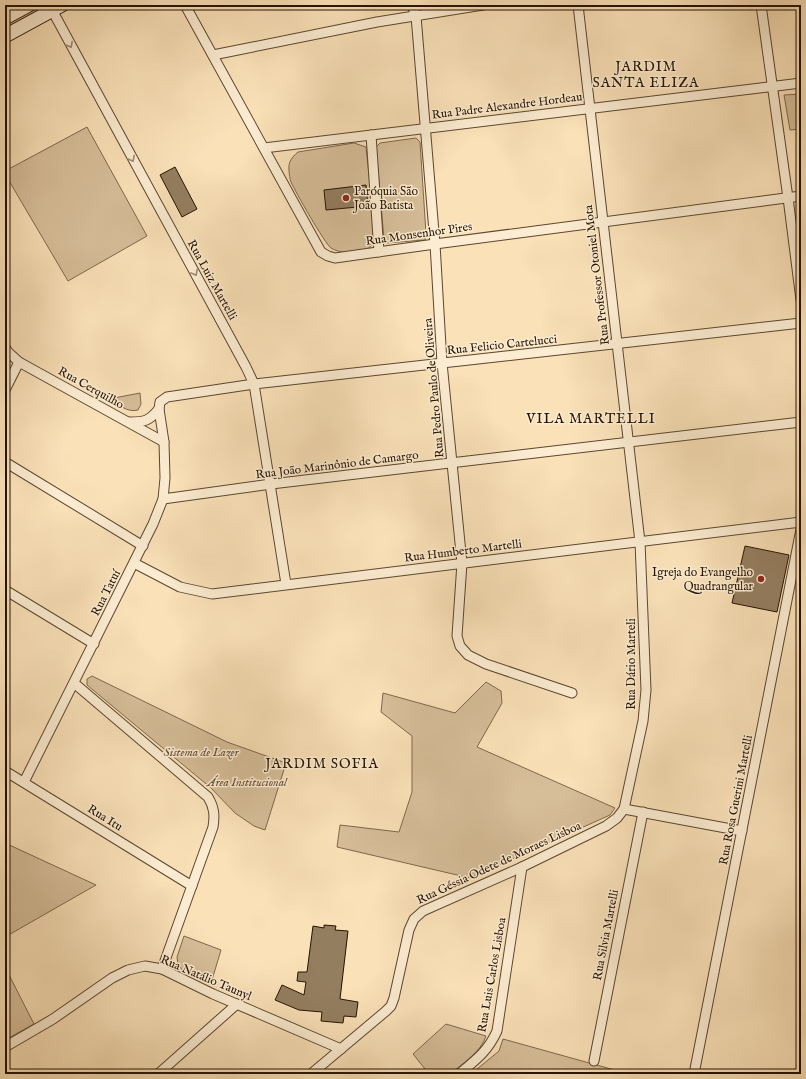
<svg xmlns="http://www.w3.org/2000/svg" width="806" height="1079" viewBox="0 0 806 1079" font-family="'IM FELL English',serif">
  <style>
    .green { fill: #d6be99; stroke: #7e684d }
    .building { fill: #947e60; stroke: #261201 }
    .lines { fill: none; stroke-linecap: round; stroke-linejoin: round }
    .street-casing { stroke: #5b462f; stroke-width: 11 }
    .secondary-casing { stroke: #261201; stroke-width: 15 }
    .street { stroke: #fcecd1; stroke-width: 9 }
    .secondary { stroke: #fcecd1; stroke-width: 13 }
    .oneway { stroke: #9c8a73 }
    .poi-dot { fill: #8f2418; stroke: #fcecd1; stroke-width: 1.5 }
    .labels { text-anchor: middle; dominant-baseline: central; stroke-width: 3; stroke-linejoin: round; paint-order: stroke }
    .street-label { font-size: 12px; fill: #261201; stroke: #fcecd1 }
    .poi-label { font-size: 12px; fill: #261201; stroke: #fcecd1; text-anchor: start }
    .park-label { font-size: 12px; font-style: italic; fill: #644e36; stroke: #fcecd1 }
    .quarter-label { font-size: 14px; letter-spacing: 1px; fill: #261201; stroke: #fcecd1 }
  </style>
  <rect width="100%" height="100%" fill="#fae1b8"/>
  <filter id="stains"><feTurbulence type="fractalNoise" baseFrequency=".005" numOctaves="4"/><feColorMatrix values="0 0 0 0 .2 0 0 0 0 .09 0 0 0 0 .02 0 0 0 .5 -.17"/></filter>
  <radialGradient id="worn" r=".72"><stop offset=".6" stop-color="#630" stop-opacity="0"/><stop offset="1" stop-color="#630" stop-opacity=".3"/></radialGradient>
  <!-- green -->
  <g class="green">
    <path d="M38,5H53L5,30V23Z"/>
    <path d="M801,94V129L790,130L784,95Z"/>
    <path d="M87,127L147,236L68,281L5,174V171Z"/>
    <path d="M416,138L420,142L426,234L425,240L387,243L384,239L376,147L380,143Z"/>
    <path d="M354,143L366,147L375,230C375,233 375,239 374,242C368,255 342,255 331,248C325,244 295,191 291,182C290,179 289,174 289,170C288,162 292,157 298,152Z"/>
    <path d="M140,393L141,404L138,410C127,413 118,404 109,399Z"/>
    <path d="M92,676L227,742L286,763L265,830L254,826L235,813L211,788L87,685V679Z"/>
    <path d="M486,682L501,691L502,703L477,747L615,808L610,815L470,878L337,847L340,825L399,832L412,792V736L381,712L383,693L455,713Z"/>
    <path d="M5,843L96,885L5,937Z"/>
    <path d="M184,936L221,950L212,980L182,970L178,964L177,957Z"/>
    <path d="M5,967L34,1024L5,1040Z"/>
    <path d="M446,1024L486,1036C481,1052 463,1063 450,1074H429L413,1054Z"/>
    <path d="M503,1039L629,1074H471L499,1051Z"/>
  </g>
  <!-- building -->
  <g class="building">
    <path d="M175,167L197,209L182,217L160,175Z"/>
    <path d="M366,185L368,206L326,210L324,190Z"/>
    <path d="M745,546L789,555L777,612L732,603Z"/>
    <path d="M324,925L336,926L335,930L348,931L340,999L358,1002L356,1017L344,1016L343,1023L321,1021L322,1012L299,1010L275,1000L282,985L304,995L306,982L297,981L298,972H307L313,926L324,928Z"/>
  </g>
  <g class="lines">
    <defs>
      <g id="street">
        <path d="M185,5L321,252L328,256L335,258L435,244L801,196"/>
        <path d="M412,5L416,16L435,244L442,363L462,563L457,636L460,646L468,655L486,664L572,693"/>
        <path d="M761,5L788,198L801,300"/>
        <path d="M52,10L246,367L254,384L286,584"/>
        <path d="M213,55L377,22L483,5"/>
        <path d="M371,135L379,252"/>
        <path d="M264,148L801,83"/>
        <path d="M5,347L8,352L19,362L164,442"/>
        <path d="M5,390L19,362"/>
        <path d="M130,422C145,422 149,421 159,409"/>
        <path d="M5,462L143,546"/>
        <path d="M163,499L271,484L801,422"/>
        <path d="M134,563L180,587L212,594L801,522"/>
        <path d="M5,590L94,644"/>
        <path d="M74,683L208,797C214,807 215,815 213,827L162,969"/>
        <path d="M5,771L192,886"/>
        <path d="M24,782L153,524L163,499L165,478L164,442L159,409L160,402L167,397L254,384L801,323"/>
        <path d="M624,809L742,831"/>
        <path d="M5,1047L53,1019L112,978L128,970L145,966L162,969L213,994L341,1049"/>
        <path d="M594,1061L643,812"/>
        <path d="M158,1074L237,1004"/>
        <path d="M311,1074L386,1011L391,1006L394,998L409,930L414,919L423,911L522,867L606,826L617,818L624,809L643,721L646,690L640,542L578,5"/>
        <path d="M459,1074C476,1060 488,1051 497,1031L522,867"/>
        <path d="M694,1074L801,529"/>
      </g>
      <g id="secondary">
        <path d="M5,18L29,5"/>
        <path d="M5,36L62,5"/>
      </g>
    </defs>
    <!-- street casing -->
    <use href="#street" class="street-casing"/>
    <!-- secondary casing -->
    <use href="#secondary" class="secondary-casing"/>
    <!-- street -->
    <use href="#street" class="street"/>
    <!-- secondary -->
    <use href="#secondary" class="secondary"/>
  </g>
  <!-- one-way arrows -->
  <defs><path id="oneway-chevron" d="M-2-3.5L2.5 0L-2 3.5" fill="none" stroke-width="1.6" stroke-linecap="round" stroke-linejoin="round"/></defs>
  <g class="oneway">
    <use href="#oneway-chevron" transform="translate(70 45) rotate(61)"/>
    <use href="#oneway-chevron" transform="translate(132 159) rotate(61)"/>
    <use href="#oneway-chevron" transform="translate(195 273) rotate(61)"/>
  </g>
  <!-- markers -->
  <g class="poi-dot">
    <circle cx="346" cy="198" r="4"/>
    <circle cx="761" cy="579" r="4"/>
  </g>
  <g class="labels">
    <!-- street labels -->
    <g class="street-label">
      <text transform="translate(507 106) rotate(-7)">Rua Padre Alexandre Hordeau</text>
      <text transform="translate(419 234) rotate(-8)">Rua Monsenhor Pires</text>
      <text transform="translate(597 275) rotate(-97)">Rua Professor Otoniel Mota</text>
      <text transform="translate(212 280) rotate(61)">Rua Luiz Martelli</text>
      <text transform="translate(502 345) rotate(-6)">Rua Felicio Cartelucci</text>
      <text transform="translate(91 388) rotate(29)">Rua Cerquilho</text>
      <text transform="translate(434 388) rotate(-95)">Rua Pedro Paulo de Oliveira</text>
      <text transform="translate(337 465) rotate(-7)">Rua João Marinônio de Camargo</text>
      <text transform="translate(463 551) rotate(-7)">Rua Humberto Martelli</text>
      <text transform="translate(106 593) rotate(-63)">Rua Tatuí</text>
      <text transform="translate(631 664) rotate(-90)">Rua Dário Marteli</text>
      <text transform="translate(736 800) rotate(-79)">Rua Rosa Guerini Martelli</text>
      <text transform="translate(105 818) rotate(32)">Rua Itu</text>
      <text transform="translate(499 863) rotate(-25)">Rua Géssia Odete de Moraes Lisboa</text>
      <text transform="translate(606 935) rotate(-79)">Rua Silvia Martelli</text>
      <text transform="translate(492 975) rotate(-80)">Rua Luis Carlos Lisboa</text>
      <text transform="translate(206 978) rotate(23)">Rua Natálio Taunyl</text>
    </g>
    <!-- poi labels -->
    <g class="poi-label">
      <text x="354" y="191">Paróquia São<tspan x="354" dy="14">João Batista</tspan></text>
      <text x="753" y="572" text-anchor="end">Igreja do Evangelho<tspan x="753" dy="14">Quadrangular</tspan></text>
    </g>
    <!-- park labels -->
    <g class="park-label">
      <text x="201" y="752">Sistema de Lazer</text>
      <text x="247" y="782">Área Institucional</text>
    </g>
    <!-- quarter labels -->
    <g class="quarter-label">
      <text x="646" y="67">JARDIM<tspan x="646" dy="16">SANTA ELIZA</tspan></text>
      <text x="591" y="419">VILA MARTELLI</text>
      <text x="322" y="764">JARDIM SOFIA</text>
    </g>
  </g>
  <!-- margin -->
  <rect width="806" height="1079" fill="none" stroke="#fae1b8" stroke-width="20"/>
  <rect x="6" y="6" width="794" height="1067" fill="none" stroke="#261201" stroke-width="2"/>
  <rect x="10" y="10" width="786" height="1059" fill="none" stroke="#261201"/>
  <rect width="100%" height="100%" filter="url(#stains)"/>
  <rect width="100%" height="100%" fill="url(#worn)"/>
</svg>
